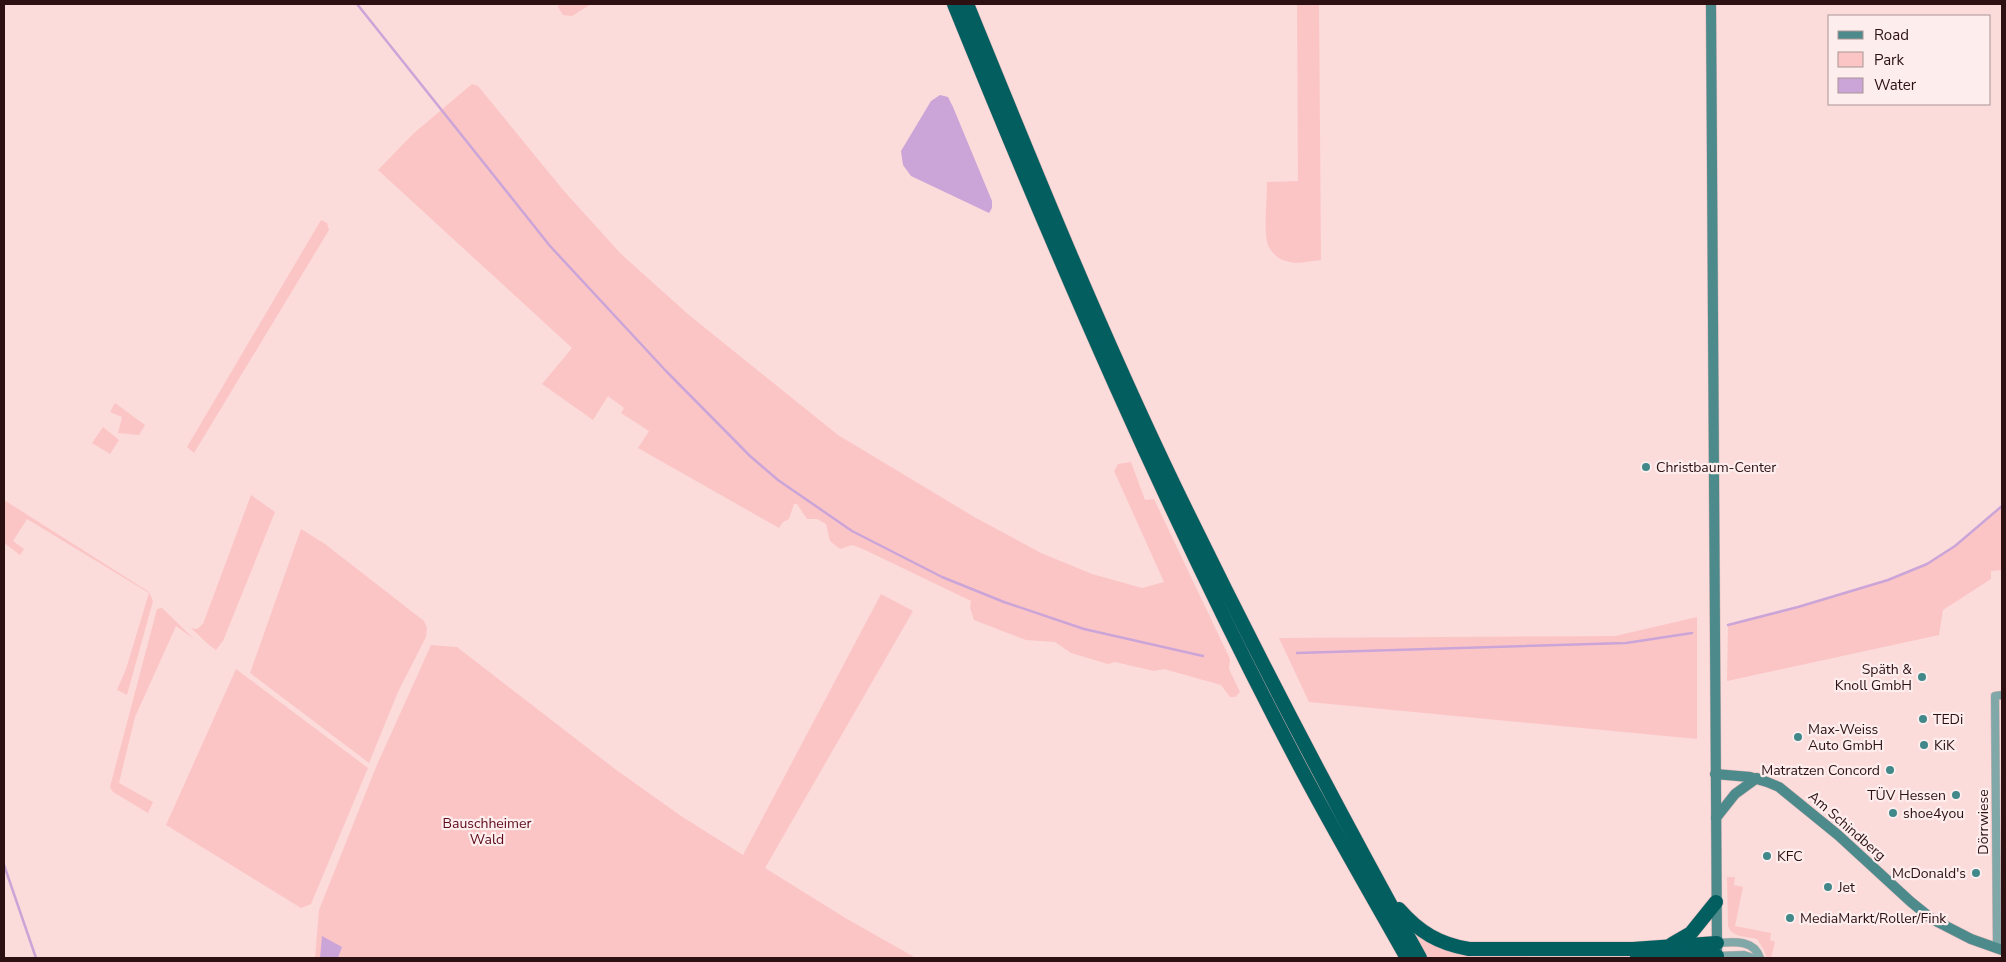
<svg xmlns="http://www.w3.org/2000/svg" width="2006" height="962" viewBox="0 0 2006 962" font-family="'Nunito Sans',sans-serif">
  <style>
    .green { fill: #fcc5c5 }
    .water { fill: #cba5d8 }
    .lines { fill: none; stroke-linecap: round; stroke-linejoin: round }
    .stream { stroke: #cba5d8; stroke-width: 2.5 }
    .street-casing { stroke: #d7b6b7; stroke-width: 9 }
    .secondary-casing { stroke: #d7b6b7; stroke-width: 11 }
    .highway-casing { stroke: #d7b6b7; stroke-width: 15 }
    .street { stroke: #81a8a8; stroke-width: 8 }
    .secondary { stroke: #4d8a8b; stroke-width: 10 }
    .highway { stroke: #035e60; stroke-width: 14 }
    .poi-dot { fill: #40888a; stroke: #fdeded; stroke-width: 2 }
    .labels { text-anchor: middle; dominant-baseline: central; stroke-width: 4.5; stroke-linejoin: round; paint-order: stroke }
    .poi-label { font-size: 14px; fill: #2c1012; stroke: #fdeded; text-anchor: start }
    .street-label { font-size: 14px; fill: #2c1012; stroke: #fdeded }
    .park-label { font-size: 14px; fill: #5d0b1b; stroke: #fdeded }
  </style>
  <rect width="100%" height="100%" fill="#fcdbdb"/>
  <!-- green -->
  <g class="green">
    <path d="M559,4H591L572,16L563,15L558,7Z"/>
    <path d="M1297,4H1319L1321,260C1310,261 1296,265 1286,261C1277,259 1269,250 1267,242C1264,229 1267,197 1267,182L1298,181Z"/>
    <path d="M472,84L478,86L564,191L621,254L689,315L838,435L976,518L1041,553L1092,574L1142,588L1164,582L1114,471L1118,464L1131,462L1145,500L1154,499L1230,659L1229,669L1240,692L1235,697H1230L1221,685L1164,669L1154,671L1115,662L1108,664L1071,653L1055,642L1026,640L974,620L970,608L971,601L865,550L852,545L840,549L830,541L826,524L817,519H807L797,504H794L789,519L783,522L779,528L638,448L649,431L621,413L624,408L608,396L593,420L542,384L572,348L378,170L414,133Z"/>
    <path d="M321,220L327,223L329,230L194,453L187,447Z"/>
    <path d="M115,403L145,425L139,435L118,433L122,417L110,412Z"/>
    <path d="M103,427L119,440L110,454L92,443Z"/>
    <path d="M251,495L275,512L223,641L216,650L209,645L191,628L197,629L203,624Z"/>
    <path d="M4,500L149,592L153,601L127,695L117,690L126,669L149,593L27,519L13,541L24,549L20,555L4,543Z"/>
    <path d="M2002,506V570L1991,571V579L1943,610L1939,635L1727,681L1728,625L1798,607L1888,580L1927,564L1955,546Z"/>
    <path d="M301,529L325,544L424,621L427,628L426,637L398,692L369,763L250,673Z"/>
    <path d="M881,594L913,611L765,868L847,919L916,958H315L319,910L376,767L431,645L457,647L615,769L681,816L743,855Z"/>
    <path d="M162,608L194,639L176,626L135,717L119,783L153,802L148,813L113,792L110,787L157,609Z"/>
    <path d="M1697,617V739L1309,702L1279,638L1615,636Z"/>
    <path d="M236,669L368,768L311,904L301,908L166,825Z"/>
    <path d="M1727,877H1735L1734,885L1743,887L1735,926L1771,933L1770,940L1775,942L1771,958H1766L1764,950L1757,939C1746,936 1732,938 1728,926Z"/>
    <path d="M1404,920L1421,935L1534,954L1524,958H1427Z"/>
  </g>
  <!-- water -->
  <g class="water">
    <path d="M940,95L948,97L953,107L992,201V208L989,213L911,176L903,165L901,151L931,101Z"/>
    <path d="M322,936L342,947L338,958H320Z"/>
  </g>
  <g class="lines">
    <!-- stream -->
    <g class="stream">
      <path d="M357,4L550,246L666,371L750,456L778,480L852,531L942,577L1004,602L1084,629L1203,656"/>
      <path d="M1728,625L1798,607L1888,580L1927,564L1955,546L2002,506"/>
      <path d="M1297,653L1626,643L1692,633"/>
      <path d="M4,865L36,958"/>
    </g>
    <defs>
      <g id="street">
        <path d="M1717,943C1733,942 1754,939 1760,958"/>
        <path d="M1997,948L1995,696L2002,695"/>
        <path d="M1717,956L1744,955L1753,958"/>
      </g>
      <g id="secondary">
        <path d="M1711,4L1717,950"/>
        <path d="M1715,774L1750,777L1767,782L1779,787L1838,835L1911,902L1932,919L1971,939L2002,950"/>
        <path d="M1716,818L1735,794L1757,778"/>
      </g>
      <g id="highway">
        <path d="M954,4C1058,260 1167,514 1296,759C1331,826 1370,892 1407,958"/>
        <path d="M967,4C1033,166 1099,329 1175,487C1252,646 1334,803 1420,958"/>
        <path d="M1399,909C1419,932 1439,944 1469,949H1633L1717,943"/>
        <path d="M1672,944L1691,933L1716,902"/>
        <path d="M1637,956L1675,958L1717,956"/>
      </g>
    </defs>
    <!-- street casing -->
    <use href="#street" class="street-casing"/>
    <!-- secondary casing -->
    <use href="#secondary" class="secondary-casing"/>
    <!-- highway casing -->
    <use href="#highway" class="highway-casing"/>
    <!-- street -->
    <use href="#street" class="street"/>
    <!-- secondary -->
    <use href="#secondary" class="secondary"/>
    <!-- highway -->
    <use href="#highway" class="highway"/>
  </g>
  <!-- markers -->
  <g class="poi-dot">
    <circle cx="1646" cy="467" r="5"/>
    <circle cx="1922" cy="677" r="5"/>
    <circle cx="1923" cy="719" r="5"/>
    <circle cx="1798" cy="737" r="5"/>
    <circle cx="1924" cy="745" r="5"/>
    <circle cx="1890" cy="770" r="5"/>
    <circle cx="1956" cy="795" r="5"/>
    <circle cx="1893" cy="813" r="5"/>
    <circle cx="1767" cy="856" r="5"/>
    <circle cx="1976" cy="873" r="5"/>
    <circle cx="1828" cy="887" r="5"/>
    <circle cx="1790" cy="918" r="5"/>
  </g>
  <g class="labels">
    <!-- poi labels -->
    <g class="poi-label">
      <text x="1656" y="467">Christbaum-Center</text>
      <text x="1912" y="669" text-anchor="end">Späth &amp;<tspan x="1912" dy="16">Knoll GmbH</tspan></text>
      <text x="1933" y="719">TEDi</text>
      <text x="1808" y="729">Max-Weiss<tspan x="1808" dy="16">Auto GmbH</tspan></text>
      <text x="1934" y="745">KiK</text>
      <text x="1880" y="770" text-anchor="end">Matratzen Concord</text>
      <text x="1946" y="795" text-anchor="end">TÜV Hessen</text>
      <text x="1903" y="813">shoe4you</text>
      <text x="1777" y="856">KFC</text>
      <text x="1966" y="873" text-anchor="end">McDonald's</text>
      <text x="1838" y="887">Jet</text>
      <text x="1800" y="918">MediaMarkt/Roller/Fink</text>
    </g>
    <!-- street labels -->
    <g class="street-label">
      <text transform="translate(1983 822) rotate(-90)">Dörrwiese</text>
      <text transform="translate(1847 826) rotate(41)">Am Schindberg</text>
    </g>
    <!-- park labels -->
    <g class="park-label">
      <text x="487" y="823">Bauschheimer<tspan x="487" dy="16">Wald</tspan></text>
    </g>
  </g>
  <!-- border -->
  <rect width="2006" height="962" fill="none" stroke="#2c1012" stroke-width="10"/>
  <!-- legend -->
  <rect x="1828" y="15" width="162" height="90" fill="#fdeded" stroke="#a99595"/>
  <rect x="1838" y="31" width="25" height="8" fill="#4d8a8b" stroke="#a99595"/>
  <text x="1874" y="40" font-size="15" fill="#2c1012">Road</text>
  <rect x="1838" y="52" width="25" height="15" fill="#fcc5c5" stroke="#a99595"/>
  <text x="1874" y="65" font-size="15" fill="#2c1012">Park</text>
  <rect x="1838" y="78" width="25" height="15" fill="#cba5d8" stroke="#a99595"/>
  <text x="1874" y="90" font-size="15" fill="#2c1012">Water</text>
</svg>
